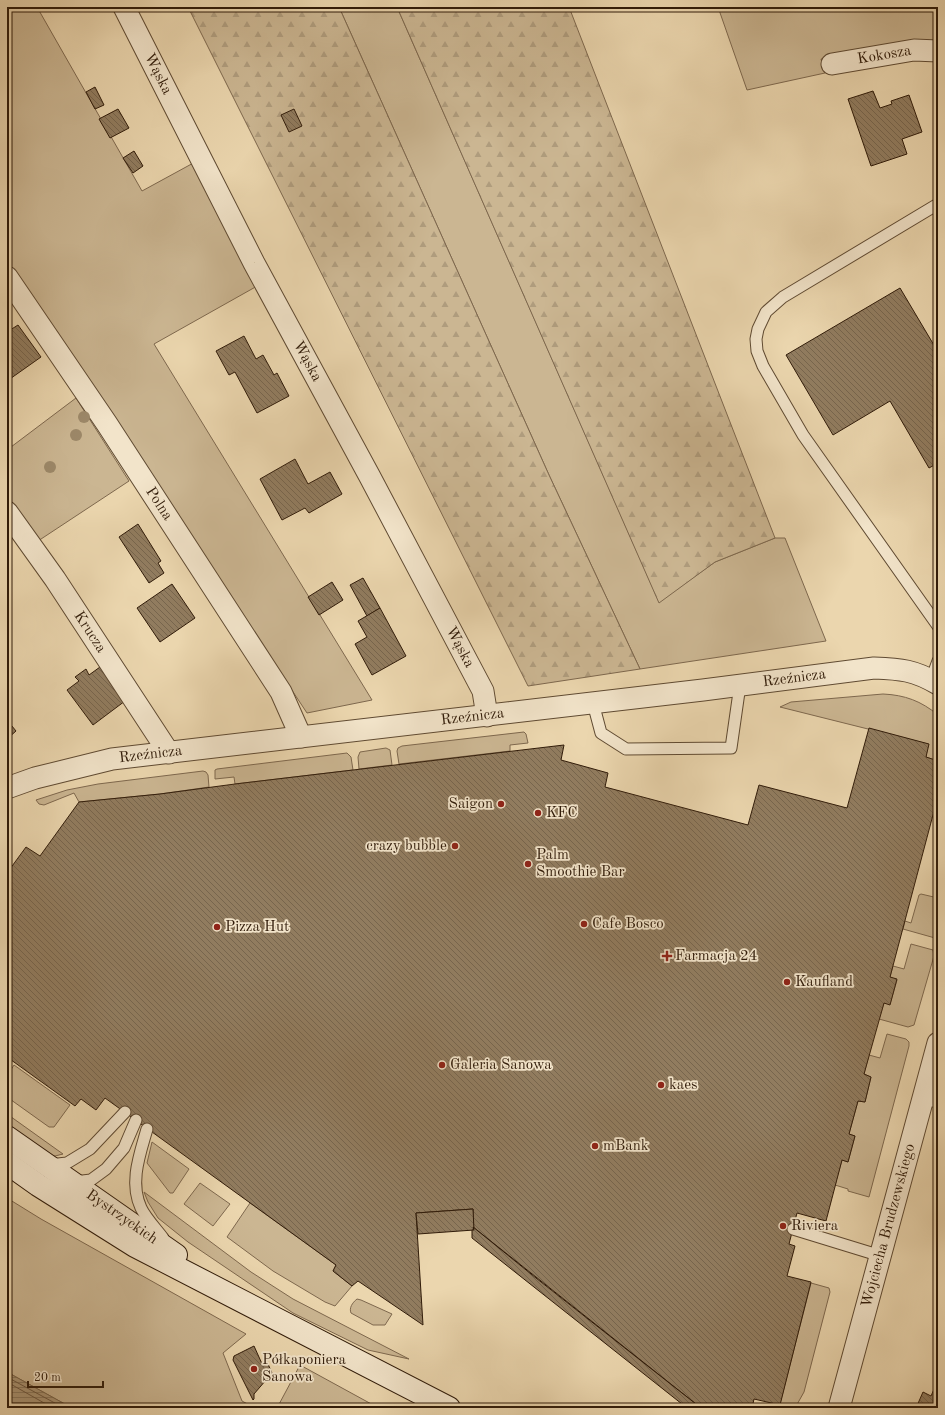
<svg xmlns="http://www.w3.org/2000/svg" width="945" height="1415" viewBox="0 0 945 1415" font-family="'Old Standard TT',serif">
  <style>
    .grass { fill: #cbb692; stroke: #7e684e }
    .forest { fill: url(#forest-firs); stroke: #7e684e }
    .water { fill: url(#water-rules); stroke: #7a654a }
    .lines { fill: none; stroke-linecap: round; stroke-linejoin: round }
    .shore { stroke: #6e5840; stroke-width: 1 }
    .building { fill: url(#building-back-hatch); stroke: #301b09 }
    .lane-casing { stroke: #5f4a32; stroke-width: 13 }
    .street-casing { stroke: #5f4a32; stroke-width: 23 }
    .secondary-casing { stroke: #301b09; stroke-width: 24 }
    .lane { stroke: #f2e4ca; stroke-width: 11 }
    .street { stroke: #f2e4ca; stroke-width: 21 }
    .secondary { stroke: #f2e4ca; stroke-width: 22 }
    .tree { fill: #9d896a }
    .poi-dot { fill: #8f2418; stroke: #f2e4ca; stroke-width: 1.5 }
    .labels { text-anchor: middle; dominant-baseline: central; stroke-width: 3.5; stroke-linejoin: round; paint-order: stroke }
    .street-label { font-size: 15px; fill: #301b09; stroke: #f2e4ca }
    .poi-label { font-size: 15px; fill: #301b09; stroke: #f2e4ca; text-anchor: start }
  </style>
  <defs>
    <pattern id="forest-firs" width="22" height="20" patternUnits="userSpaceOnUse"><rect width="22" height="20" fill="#cbb692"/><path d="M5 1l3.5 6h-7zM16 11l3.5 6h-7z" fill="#af9c7d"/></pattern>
    <pattern id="water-rules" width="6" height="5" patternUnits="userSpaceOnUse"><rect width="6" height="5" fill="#ab9676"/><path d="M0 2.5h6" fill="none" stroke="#8c7a5f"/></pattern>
    <pattern id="building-back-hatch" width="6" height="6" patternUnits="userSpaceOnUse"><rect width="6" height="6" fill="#917c5f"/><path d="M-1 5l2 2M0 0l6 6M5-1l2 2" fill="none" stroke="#77654d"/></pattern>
  </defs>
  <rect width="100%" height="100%" fill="#ebd6ae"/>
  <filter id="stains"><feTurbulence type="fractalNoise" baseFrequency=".005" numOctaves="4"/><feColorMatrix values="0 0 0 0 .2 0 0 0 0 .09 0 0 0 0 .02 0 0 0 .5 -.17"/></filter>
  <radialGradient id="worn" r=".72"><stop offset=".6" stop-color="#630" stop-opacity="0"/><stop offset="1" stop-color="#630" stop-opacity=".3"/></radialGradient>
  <!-- grass -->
  <g class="grass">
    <path d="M7,7H37L142,191L197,161L259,285L154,344L372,700L307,713L7,260Z"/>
    <path d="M339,7H397L659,602L715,562L775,538H785L826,641L640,669L549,475Z"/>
    <path d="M718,7H938V44L821,59L825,73L747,90Z"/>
    <path d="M76,398L129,481L38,541L7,500V450Z"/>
    <path d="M883,694C905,695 921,701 938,715V761L926,757L928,744L780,707L791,702Z"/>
    <path d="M524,732L526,734L528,743L510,745V751L399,764L397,751L398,748L402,746Z"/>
    <path d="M386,748L390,750L392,765L359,769L358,757L360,752Z"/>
    <path d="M347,753L351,757L353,770L235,784L234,777L215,779V770L217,769Z"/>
    <path d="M203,771L206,772L208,775L209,787L160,794L79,802L74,793L44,805L39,804L36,800L67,790L98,784Z"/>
    <path d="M921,894L938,898V937L935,938L903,929L905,921L911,923L919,895Z"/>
    <path d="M911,944L933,950L934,956L914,1025L908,1027L879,1019L884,1003L890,1004L897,980L890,977L893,966L904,969Z"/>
    <path d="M887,1034L906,1039L909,1042V1046L869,1197L848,1191V1189L835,1185L842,1160L848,1162L855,1136L849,1134L858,1101L865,1102L871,1077L864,1074L869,1055L880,1058Z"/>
    <path d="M14,1065L70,1105L54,1127H49L7,1097V1076Z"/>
    <path d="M7,1114L63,1154L55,1156L45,1155L7,1129Z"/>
    <path d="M152,1142L189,1169L173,1193H170L147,1163Z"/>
    <path d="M200,1183L230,1204L213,1226L184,1204Z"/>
    <path d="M144,1192L251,1272L293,1299L409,1359L368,1350L293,1313L188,1242L158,1218L148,1202Z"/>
    <path d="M7,1198L41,1219L246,1334L223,1353L242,1401L255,1408H72L7,1372Z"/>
    <path d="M250,1203L336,1265L333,1271L352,1286L335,1306L325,1302L273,1271L227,1237Z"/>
    <path d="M811,1283L829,1288L830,1292L804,1392L795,1408L780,1404Z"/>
    <path d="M357,1299L361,1300L392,1314L385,1325H373L351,1313C349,1308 352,1303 357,1299Z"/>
    <path d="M300,1365L375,1406L373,1408H277Z"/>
  </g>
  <!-- forest -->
  <g class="forest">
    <path d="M188,7H339L549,475L640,669L528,686Z"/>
    <path d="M397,7H569L775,538L715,562L659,603Z"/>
  </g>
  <!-- water -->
  <path class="water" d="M7,1372L72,1408H7Z"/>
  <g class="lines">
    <!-- shore -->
    <g class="shore">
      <path d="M7,1377L64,1408"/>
      <path d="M7,1382L53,1408"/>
    </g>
  </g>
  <!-- building -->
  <g class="building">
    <path d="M95,87L104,105L95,109L86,92Z"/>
    <path d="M873,91L880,108L892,104L891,101L909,95L922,132L902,139L907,154L871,166L848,99Z"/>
    <path d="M118,109L129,128L110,138L99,119Z"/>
    <path d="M294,109L302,126L289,132L281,115Z"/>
    <path d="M134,151L143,166L133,173L123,158Z"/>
    <path d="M900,288L938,352V463L929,468L890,401L833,435L786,355Z"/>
    <path d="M18,325L41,357L7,381V332Z"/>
    <path d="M244,336L256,359L263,355L274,375L277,373L289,396L257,413L235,372L229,375L216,351Z"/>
    <path d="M295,459L308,484L330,472L342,494L309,513L305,508L282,520L260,479Z"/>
    <path d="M138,524L161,561L158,563L164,573L149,583L119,537Z"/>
    <path d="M363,578L380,608L367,616L350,585Z"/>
    <path d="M332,582L343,600L319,615L308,597Z"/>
    <path d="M172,584L195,618L160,642L137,608Z"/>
    <path d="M380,608L406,656L372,675L355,644L367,637L358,621Z"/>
    <path d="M100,667L125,701L93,725L67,690L79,681L75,677L86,669L89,675Z"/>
    <path d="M7,720L16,731L7,739Z"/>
    <path d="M869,728L929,744L926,757L938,761V796L890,977L897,979L890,1005L884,1003L864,1074L871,1077L865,1102L858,1101L849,1134L855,1136L848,1162L842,1160L826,1221L797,1213L789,1244L795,1246L787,1276L811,1282L780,1405L754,1399L752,1408H701L473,1227V1209L416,1213L423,1325L358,1281L352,1286L333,1271L336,1265L105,1098L96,1110L81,1099L75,1106L7,1057V873L26,847L40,856L79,802L160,794L235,784L564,745L561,760L608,773L605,787L748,825L759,785L847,808Z"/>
    <path d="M473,1209L474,1230L418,1234L416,1213Z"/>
    <path d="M473,1227L536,1278L701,1408H687L472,1238V1230H474Z"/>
    <path d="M254,1346L263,1366L268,1364L272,1373L254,1394V1399L253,1400L233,1360L234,1356Z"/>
    <path d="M938,1380V1408H916L923,1392L931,1396Z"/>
  </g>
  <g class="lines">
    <defs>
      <g id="lane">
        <path d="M938,204L783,297L766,312L758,329L756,339L757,351L763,366L803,435L938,626"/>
        <path d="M931,680L938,661"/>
        <path d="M593,703L601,733L626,749L731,748L740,685"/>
        <path d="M923,1099L938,1102"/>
        <path d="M147,1129C140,1154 129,1182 141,1208C145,1217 157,1230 163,1238"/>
        <path d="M49,1165L67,1163L90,1149L125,1112"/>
        <path d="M74,1182L91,1180L106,1169L124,1148L136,1120"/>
        <path d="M793,1229L881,1256"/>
      </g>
      <g id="street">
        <path id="s1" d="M124,7L254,263L370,477L483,691L487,716"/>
        <path id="s2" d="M832,64L914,50L938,51"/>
        <path id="s3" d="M7,277L107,424L281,692L301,737"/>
        <path id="s4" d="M7,512L55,579L169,753"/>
        <path id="s5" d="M7,788L35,778L112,759L703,690L874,668C901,669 914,670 938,684"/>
        <path id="s6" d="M839,1408L938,1043"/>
      </g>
      <g id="secondary">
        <path id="s7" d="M7,1137L176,1255"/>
        <path d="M7,1163L38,1185L135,1246L449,1408"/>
      </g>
    </defs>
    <!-- lane casing -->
    <use href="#lane" class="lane-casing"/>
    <!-- street casing -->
    <use href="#street" class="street-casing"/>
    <!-- secondary casing -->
    <use href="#secondary" class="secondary-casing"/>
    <!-- lane -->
    <use href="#lane" class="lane"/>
    <!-- street -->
    <use href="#street" class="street"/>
    <!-- secondary -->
    <use href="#secondary" class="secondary"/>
  </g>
  <!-- trees -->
  <g class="tree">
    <circle cx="84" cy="417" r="6"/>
    <circle cx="76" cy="435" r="6"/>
    <circle cx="50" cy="467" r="6"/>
  </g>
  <!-- markers -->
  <g class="poi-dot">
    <circle cx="501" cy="804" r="4"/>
    <circle cx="538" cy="813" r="4"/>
    <circle cx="455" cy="846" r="4"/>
    <circle cx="528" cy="864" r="4"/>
    <circle cx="584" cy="924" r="4"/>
    <circle cx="217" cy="927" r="4"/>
    <path d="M665 950h4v4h4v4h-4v4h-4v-4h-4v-4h4z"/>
    <circle cx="787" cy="982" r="4"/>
    <circle cx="442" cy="1065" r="4"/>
    <circle cx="661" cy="1085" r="4"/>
    <circle cx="595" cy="1146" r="4"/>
    <circle cx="783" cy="1226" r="4"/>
    <circle cx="254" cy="1369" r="4"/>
  </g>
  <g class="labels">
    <!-- street labels -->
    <g class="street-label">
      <text stroke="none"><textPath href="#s2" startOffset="53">Kokosza</textPath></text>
      <text stroke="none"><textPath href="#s1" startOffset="75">Wąska</textPath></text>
      <text stroke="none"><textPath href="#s1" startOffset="399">Wąska</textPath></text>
      <text stroke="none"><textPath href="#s3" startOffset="273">Polna</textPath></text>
      <text stroke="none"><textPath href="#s4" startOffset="146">Krucza</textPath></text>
      <text stroke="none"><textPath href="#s1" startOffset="723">Wąska</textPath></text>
      <text stroke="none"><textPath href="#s5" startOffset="796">Rzeźnicza</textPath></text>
      <text stroke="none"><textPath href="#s5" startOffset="472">Rzeźnicza</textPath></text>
      <text stroke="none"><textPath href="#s5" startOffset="148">Rzeźnicza</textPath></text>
      <text stroke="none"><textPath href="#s7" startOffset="140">Bystrzyckich</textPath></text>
      <text stroke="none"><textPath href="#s6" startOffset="189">Wojciecha Brudzewskiego</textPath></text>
    </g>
    <!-- poi labels -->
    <g class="poi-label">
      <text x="493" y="804" text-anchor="end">Saigon</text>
      <text x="546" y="813">KFC</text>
      <text x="447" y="846" text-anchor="end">crazy bubble</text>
      <text x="536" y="855">Palm<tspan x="536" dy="17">Smoothie Bar</tspan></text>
      <text x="592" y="924">Cafe Bosco</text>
      <text x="225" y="927">Pizza Hut</text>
      <text x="675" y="956">Farmacja 24</text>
      <text x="795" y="982">Kaufland</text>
      <text x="450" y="1065">Galeria Sanowa</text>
      <text x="669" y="1085">kaes</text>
      <text x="603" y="1146">mBank</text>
      <text x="791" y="1226">Riviera</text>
      <text x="262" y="1360">Półkaponiera<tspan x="262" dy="17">Sanowa</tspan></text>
    </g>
  </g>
  <!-- margin -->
  <rect width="945" height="1415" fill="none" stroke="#ebd6ae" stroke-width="24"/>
  <rect x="8" y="8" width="929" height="1399" fill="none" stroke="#301b09" stroke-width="2"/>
  <rect x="12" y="12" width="921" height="1391" fill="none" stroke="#301b09"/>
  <!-- scale -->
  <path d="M28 1381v6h75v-6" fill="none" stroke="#301b09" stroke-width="2"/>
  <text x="34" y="1381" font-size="12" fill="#301b09" stroke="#f2e4ca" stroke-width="3" paint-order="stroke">20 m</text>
  <rect width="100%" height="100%" filter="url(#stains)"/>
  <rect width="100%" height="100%" fill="url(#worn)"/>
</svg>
